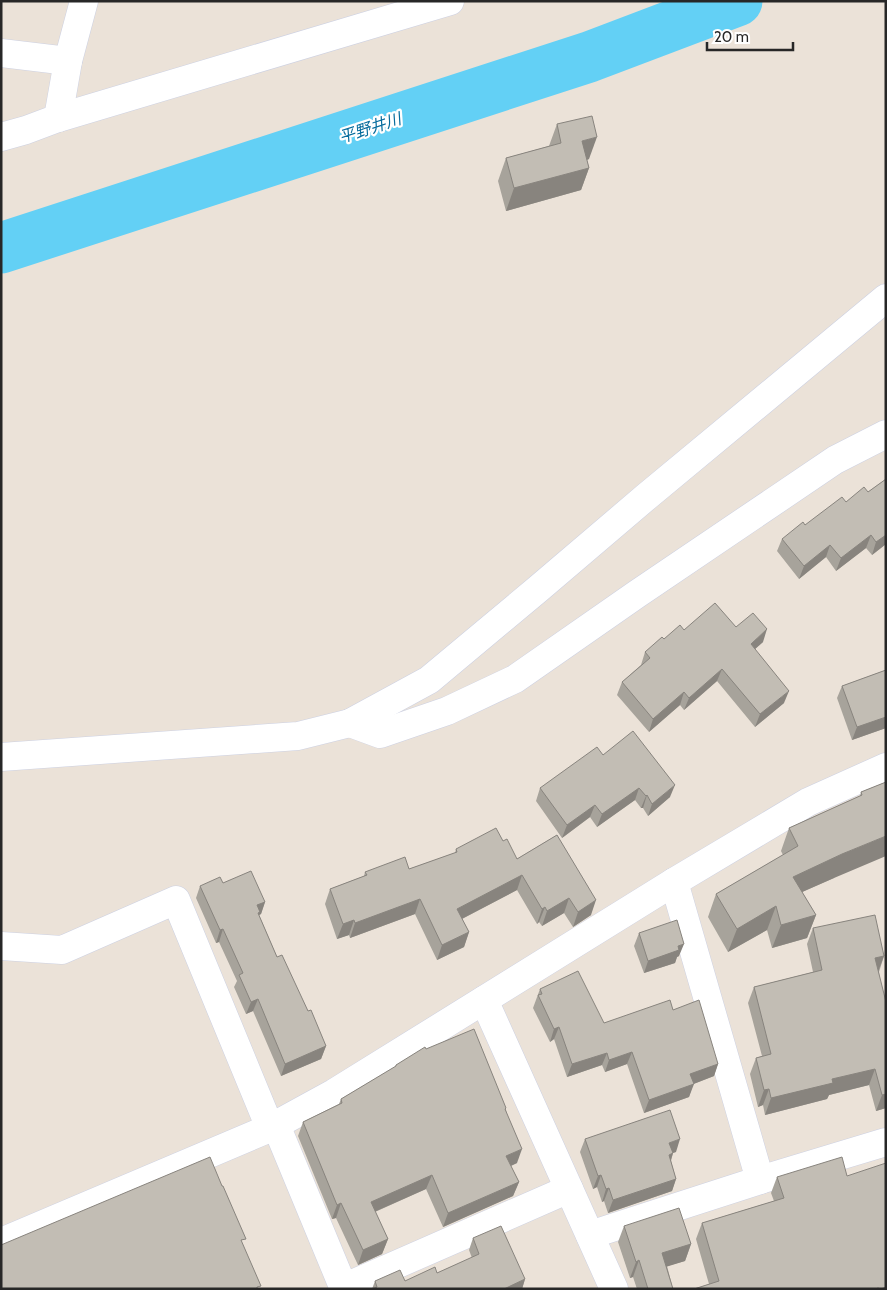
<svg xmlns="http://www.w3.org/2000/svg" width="887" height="1290" viewBox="0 0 887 1290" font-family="Cabin,'Noto Sans JP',sans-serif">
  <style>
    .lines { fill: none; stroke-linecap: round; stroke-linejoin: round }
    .river { stroke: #63d0f5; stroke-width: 51 }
    .minor-casing { stroke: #cdd1e2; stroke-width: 29 }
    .minor { stroke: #fff; stroke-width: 28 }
    .wall { fill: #a7a39b }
    .shaded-wall { fill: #88847e }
    .building { fill: #c2bdb4; stroke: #88847e }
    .labels { text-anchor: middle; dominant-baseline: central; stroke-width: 4.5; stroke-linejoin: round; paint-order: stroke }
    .water-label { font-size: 16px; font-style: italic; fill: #066c9d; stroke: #fff }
  </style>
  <rect width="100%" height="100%" fill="#ebe2d8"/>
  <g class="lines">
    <!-- river -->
    <path class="river" d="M1,248L589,57L737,1"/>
    <defs>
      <g id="minor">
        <path d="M1,53L68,61"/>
        <path d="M58,118L68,61L84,1"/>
        <path d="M1,137L26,130L58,118L450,1"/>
        <path d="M350,723L380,734L447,711L515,679L637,594L835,460L886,434"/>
        <path d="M1,757L298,736L350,723L429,680L538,589L646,497L886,298"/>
        <path d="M674,882L760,1180"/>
        <path d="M1,946L62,950L176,900L270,1128"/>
        <path d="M484,1000L614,1289"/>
        <path d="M276,1125L344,1289"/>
        <path d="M590,1235L760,1180L886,1142"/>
        <path d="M1,1242L270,1128L334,1093L674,882L808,802L886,767"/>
        <path d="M343,1288L569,1189"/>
      </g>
    </defs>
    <!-- minor casing -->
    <use href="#minor" class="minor-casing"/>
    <!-- minor -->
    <use href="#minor" class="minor"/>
  </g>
  <!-- wall -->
  <g class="wall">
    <path d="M557,124L589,159L587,160L589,168L581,190L506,211L498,181L506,158L549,146Z"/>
    <path d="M886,479V544L872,555L866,548L836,571L826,557L799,579L777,551L782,539L846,502L868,492Z"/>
    <path d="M736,627L763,642L755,649L784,703L755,727L717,681L684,710L680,705L649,732L617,695L622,682L641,665L645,652L664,639L684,630Z"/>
    <path d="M886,670V728L852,740L837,698L842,686Z"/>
    <path d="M603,755L670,797L648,816L643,808H641L635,800L597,827L590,817L562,838L536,801L540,788Z"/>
    <path d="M886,782L834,878L802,892L816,915L807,938L772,948L767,930L728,952L708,917L716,894L783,855L781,851L789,828L860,796L861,792Z"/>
    <path d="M557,835L591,915L573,927L564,913L542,926L539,922L537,924L517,890L462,919L469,932L464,947L437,960L415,914L350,938L349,935L337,939L325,904L330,889L364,876L365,872L409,869L455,853L456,849L503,841L517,859Z"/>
    <path d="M200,886L265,902L261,914L259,915L277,957L308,1011L326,1046L321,1059L281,1076L253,1011L246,1014L234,987L237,981L219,942L216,943L196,898Z"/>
    <path d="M813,928L884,956L879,972L886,1108L876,1111L869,1085L829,1095L827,1099L765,1115L763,1105L758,1107L750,1074L756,1058L762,1056L748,1003L754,987L813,972L807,944Z"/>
    <path d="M639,933L679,956L677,957L675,963L644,973L634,946Z"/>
    <path d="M540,989L604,1023L673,1010L718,1064L714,1076L693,1084L689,1097L644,1113L627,1064L605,1072L602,1065L567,1077L554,1039L550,1042L533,1008Z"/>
    <path d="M426,1049L506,1108V1110L517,1163L511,1166L519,1182L513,1196L443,1227L426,1189L375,1212L388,1239L382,1254L358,1265L336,1218L332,1219L298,1136L303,1122L339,1104L341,1099L395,1067L396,1065Z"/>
    <path d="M585,1139L676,1152L673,1153L671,1161L676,1179L672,1191L608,1213L604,1201L602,1202L597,1187L593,1189L580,1152Z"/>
    <path d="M847,1176L886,1289H694L709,1284L696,1239L702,1223L774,1201L771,1193L777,1177Z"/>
    <path d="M624,1226L691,1244L685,1261L667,1266L673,1289H637L633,1277L630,1278L618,1242Z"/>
    <path d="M473,1238L525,1279L522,1289H372L375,1281H405L437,1273L472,1258L469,1250Z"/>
  </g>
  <!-- shaded-wall -->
  <g class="shaded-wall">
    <path d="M597,137L589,159L573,164L582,141Z"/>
    <path d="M589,168L581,190L506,211L514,188Z"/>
    <path d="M871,535L866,548L836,571L841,558Z"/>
    <path d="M886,535V544L872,555L876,542Z"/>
    <path d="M830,545L826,557L799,579L804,566Z"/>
    <path d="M767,629L763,642L746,657L751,644Z"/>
    <path d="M722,669L717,681L684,710L689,698Z"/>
    <path d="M789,691L784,703L755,727L760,714Z"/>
    <path d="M684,692L680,705L649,732L653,719Z"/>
    <path d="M886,717V728L852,740L857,727Z"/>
    <path d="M675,785L670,797L648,816L652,804Z"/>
    <path d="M639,788L635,800L597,827L602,814Z"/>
    <path d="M647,795L643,808H641L646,796Z"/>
    <path d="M595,805L590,817L562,838L567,825Z"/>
    <path d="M886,836V856L834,878L784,900L793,877L842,854Z"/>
    <path d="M522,875L517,890L452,924L457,909Z"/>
    <path d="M569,898L564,913L542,926L547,911Z"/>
    <path d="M420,899L415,914L350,938L355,923Z"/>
    <path d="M596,900L591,915L573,927L578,912Z"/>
    <path d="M265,902L261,914L259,915L255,925L257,905Z"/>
    <path d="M776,906L767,930L728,952L737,929Z"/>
    <path d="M545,907L539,922L537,924L542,909Z"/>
    <path d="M816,915L807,938L772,948L781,925Z"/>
    <path d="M354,920L349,935L337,939L343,924Z"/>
    <path d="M223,929L219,942L216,943L220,930Z"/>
    <path d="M469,932L464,947L437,960L442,945Z"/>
    <path d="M684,944L679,956L677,957L675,963L644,973L648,961L678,946Z"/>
    <path d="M884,956L878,972L875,958Z"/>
    <path d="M258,999L253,1011L246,1014L251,1002Z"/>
    <path d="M559,1027L554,1039L550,1042L554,1029Z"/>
    <path d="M326,1046L321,1059L281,1076L285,1064Z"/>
    <path d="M632,1052L627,1064L605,1072L609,1060Z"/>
    <path d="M607,1053L602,1065L567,1077L572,1064Z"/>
    <path d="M718,1064L714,1076L686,1087L690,1074Z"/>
    <path d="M875,1069L869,1085L829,1095L827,1099L765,1115L771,1098L832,1079Z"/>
    <path d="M694,1084L689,1097L644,1113L649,1100Z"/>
    <path d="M769,1089L763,1105L758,1107L764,1090Z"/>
    <path d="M886,1094V1108L876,1111L882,1095Z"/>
    <path d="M680,1139L676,1152L665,1155L669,1143Z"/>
    <path d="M522,1149L517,1163L501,1170L506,1156Z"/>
    <path d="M673,1153L669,1166V1155Z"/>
    <path d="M432,1175L426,1189L365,1216L371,1202Z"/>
    <path d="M601,1175L597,1187L593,1189L598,1176Z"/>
    <path d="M676,1179L672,1191L608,1213L613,1200Z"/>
    <path d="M519,1182L513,1196L443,1227L448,1213Z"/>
    <path d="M609,1188L604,1201L602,1202L606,1189Z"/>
    <path d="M341,1203L336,1218L332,1219L337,1205Z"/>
    <path d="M388,1239L382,1254L358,1265L363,1250Z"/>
    <path d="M691,1244L685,1261L656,1270L662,1253Z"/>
    <path d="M639,1260L633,1277L630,1278L636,1262Z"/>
    <path d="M525,1279L522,1289H504Z"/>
  </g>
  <!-- building -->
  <g class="building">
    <path d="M592,116L597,137L582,141L589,168L514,188L506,158L561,143L557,124Z"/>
    <path d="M886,479V535L876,542L871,535L841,558L830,545L804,566L782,539L803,522L805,525L842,497L846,502L864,487L868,492Z"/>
    <path d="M715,603L736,627L753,613L767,629L751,644L789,691L760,714L722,669L689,698L684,692L653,719L622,682L650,658L645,652L662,637L664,639L680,625L684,630Z"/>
    <path d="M886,670V717L857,727L842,686Z"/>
    <path d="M633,731L675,785L652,804L647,795L646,796L639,788L602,814L595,805L567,825L540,788L597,747L603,755Z"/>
    <path d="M886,782V836L842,854L793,877L816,915L781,925L776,906L737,929L716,894L798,846L789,828L862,795L861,792Z"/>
    <path d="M496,828L503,841L507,839L517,859L557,835L596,900L578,912L569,898L547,911L545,907L542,909L522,875L457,909L469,932L442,945L420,899L355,923L354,920L343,924L330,889L367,875L365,872L405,857L409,869L457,852L456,849Z"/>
    <path d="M251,871L265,902L257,905L260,912L258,913L277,957L282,955L308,1011L311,1010L326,1046L285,1064L258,999L251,1002L239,975L243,973L223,929L220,930L200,886L220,877L223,883Z"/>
    <path d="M875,915L884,956L875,958L886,1002V1094L882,1095L875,1069L832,1079L833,1083L771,1098L769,1089L764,1090L756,1058L771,1054L754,987L822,970L813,928Z"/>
    <path d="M677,920L684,944L678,946L679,950L648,961L639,933Z"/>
    <path d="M578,971L604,1023L670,1000L673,1010L699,1000L718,1064L690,1074L694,1084L649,1100L632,1052L609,1060L607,1053L572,1064L559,1027L554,1029L538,995L542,994L540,989Z"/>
    <path d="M474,1029L506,1108L505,1109L522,1149L506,1156L519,1182L448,1213L432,1175L371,1202L388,1239L363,1250L341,1203L337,1205L303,1122L342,1103L341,1099L396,1066V1065L425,1047L426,1049Z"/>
    <path d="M670,1110L680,1139L669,1143L673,1153L669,1155L676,1179L613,1200L609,1188L606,1189L601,1175L598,1176L585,1139Z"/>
    <path d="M210,1157L222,1186H223L246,1239L241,1240L261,1286L257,1287V1289H1V1245Z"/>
    <path d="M842,1157L847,1176L886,1163V1287L881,1289L878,1288L875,1289H694L719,1281L702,1223L784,1198L777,1177Z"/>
    <path d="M679,1208L691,1244L662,1253L673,1289H648L639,1260L636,1262L624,1226Z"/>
    <path d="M501,1226L525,1279L504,1289H373L377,1287L375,1281L400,1270L405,1281L435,1267L437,1273L479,1254L473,1238Z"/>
  </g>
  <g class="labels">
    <!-- water labels -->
    <g class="water-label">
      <text transform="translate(370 128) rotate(-18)">平野井川</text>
    </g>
  </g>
  <!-- border -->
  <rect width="887" height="1290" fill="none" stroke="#272727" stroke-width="5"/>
  <!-- scale -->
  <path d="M707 42v8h86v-8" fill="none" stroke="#272727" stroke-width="2.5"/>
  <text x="714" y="42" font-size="15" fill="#272727" stroke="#ffffff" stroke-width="4" paint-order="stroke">20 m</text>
</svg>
